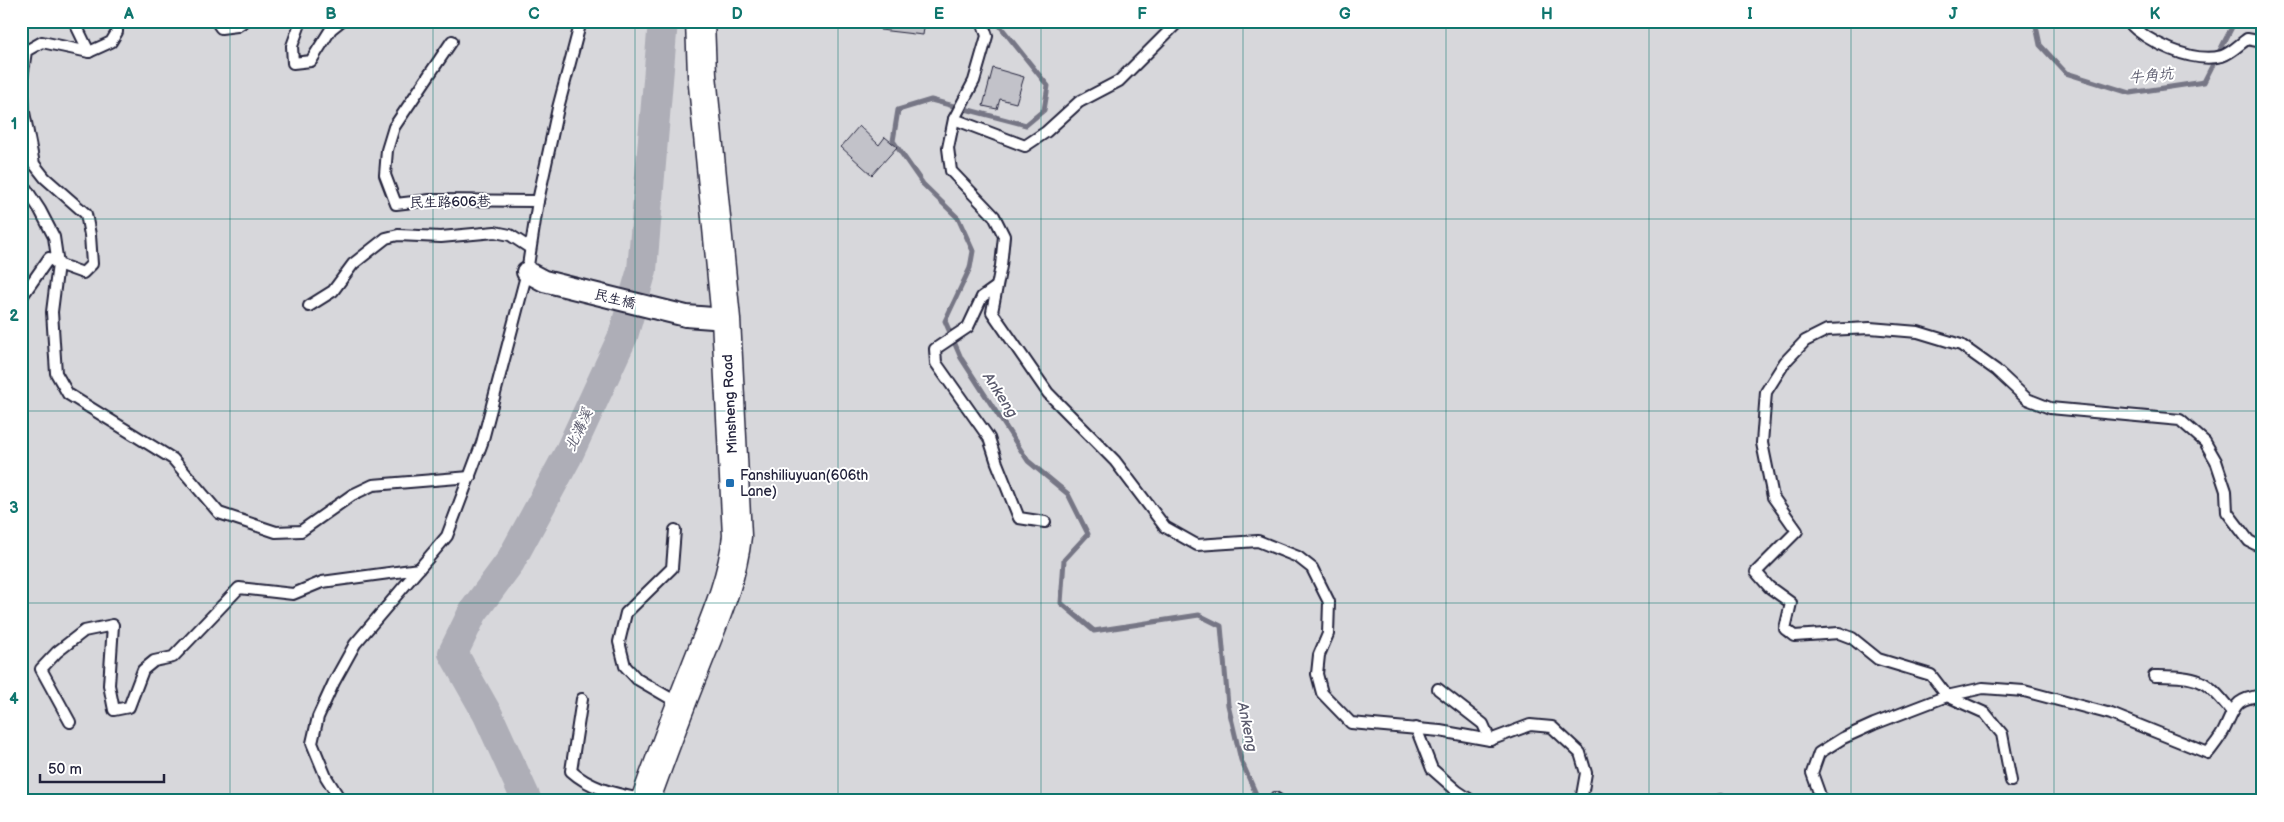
<svg xmlns="http://www.w3.org/2000/svg" width="2284" height="822" viewBox="0 0 2284 822" font-family="'Balsamiq Sans','LXGW WenKai TC',sans-serif">
  <style>
    .green { fill: #d7d7db; stroke: #7c7c8b }
    .lines { fill: none; stroke-linecap: round; stroke-linejoin: round }
    .stream { stroke: #767685; stroke-width: 5 }
    .river { stroke: #aeaeb7; stroke-width: 30 }
    .building { fill: #c2c2c9; stroke: #22223b }
    .lane-casing { stroke: #22223b; stroke-width: 14 }
    .street-casing { stroke: #22223b; stroke-width: 24 }
    .secondary-casing { stroke: #22223b; stroke-width: 31 }
    .lane { stroke: #fff; stroke-width: 10 }
    .street { stroke: #fff; stroke-width: 20 }
    .secondary { stroke: #fff; stroke-width: 28 }
    .grid { fill: none; stroke: #0f766e; stroke-width: 1; stroke-opacity: 0.55 }
    .poi-dot { fill: #1f6fb2; stroke: #fff; stroke-width: 2 }
    .labels { text-anchor: middle; dominant-baseline: central; stroke-width: 4; stroke-linejoin: round; paint-order: stroke }
    .street-label { font-size: 14px; fill: #22223b; stroke: #fff }
    .poi-label { font-size: 14px; fill: #22223b; stroke: #fff; text-anchor: start }
    .water-label { font-size: 15px; font-style: italic; fill: #5a5a6d; stroke: #fff }
    .neatline { fill: none; stroke: #0f766e; stroke-width: 2 }
    .grid-label { font-size: 16px; text-anchor: middle; font-weight: bold; fill: #0f766e }
  </style>
  <rect width="100%" height="100%" fill="#f6f6f7"/>
  <filter id="ink" filterUnits="userSpaceOnUse"><feTurbulence type="fractalNoise" baseFrequency=".02" numOctaves="2"/><feDisplacementMap in="SourceGraphic" scale="10" xChannelSelector="R" yChannelSelector="G"/><feConvolveMatrix kernelMatrix="1 2 1 2 8 2 1 2 1" color-interpolation-filters="sRGB"/></filter>
  <g filter="url(#ink)">
    <!-- green -->
    <rect class="green" x="21" y="21" width="2242" height="780"/>
    <g class="lines">
      <!-- stream -->
      <g class="stream">
        <path d="M996,21L1048,86L1044,110L1026,125L931,100L898,110L893,141L923,184L958,218L973,251L970,268L945,321L961,358L1028,461L1068,494L1088,534L1064,560L1061,603L1094,631L1199,615L1221,626L1228,705L1241,760L1259,801"/>
        <path d="M2035,21L2040,45L2066,73L2130,93L2204,82L2235,21"/>
      </g>
      <!-- river -->
      <path class="river" d="M527,801L488,715L453,653L473,612L510,562L568,455L623,336L642,270L663,21"/>
    </g>
    <!-- building -->
    <g class="building">
      <path d="M881,21H925L923,35L880,30Z"/>
      <path d="M993,68L1024,77L1016,103L1000,99L997,109L983,106Z"/>
      <path d="M859,126L879,145L885,137L897,147L872,175L841,147Z"/>
    </g>
    <g class="lines">
      <defs>
        <g id="lane">
          <path d="M74,21L89,52"/>
          <path d="M216,21L221,28L237,26L245,21"/>
          <path d="M301,21L292,46L293,63L311,61L331,29L341,21"/>
          <path d="M982,21L987,36L974,81L954,119L948,148L951,171L994,216L1004,236L1001,266L992,312L1048,393L1115,461L1165,527L1197,545L1258,541L1298,557L1312,568L1329,602L1328,634L1319,655L1317,674L1322,693L1351,723L1440,731L1490,740L1530,725L1552,727L1580,753L1586,773L1581,801"/>
          <path d="M2127,21C2147,42 2192,64 2222,56C2230,54 2240,44 2247,39L2263,42"/>
          <path d="M954,119L1025,146L1046,132L1079,102L1119,81L1179,21"/>
          <path d="M21,181L40,210L54,237L58,264L52,312L56,373L68,394L173,459L219,513L276,532L301,531L352,495L373,485L470,477"/>
          <path d="M538,201L558,108L581,21"/>
          <path d="M996,287L982,297L968,327L935,349L936,363L989,438L997,463L1019,518L1045,522"/>
          <path d="M21,298L49,258L58,264L83,273L92,264L90,235L86,214L45,178L34,164L24,112L22,78L26,51L42,42L89,52L111,42L117,32V21"/>
          <path d="M309,306L333,291L353,264L386,238L398,235L441,237L495,232L510,235L530,248"/>
          <path d="M675,530L672,568L626,613L619,642L625,666L637,679L680,704"/>
          <path d="M2154,676C2197,677 2204,676 2231,711"/>
          <path d="M1438,689L1483,724L1490,740"/>
          <path d="M582,699L571,771C592,790 618,794 645,800"/>
          <path d="M70,722L41,669L57,652L84,631L113,625L109,685L114,710L129,707L143,670L154,661L173,657L239,588L293,594L322,582L419,569"/>
          <path d="M1416,728L1432,769L1457,791L1472,801"/>
          <path d="M2011,781L2002,734L1985,713L1947,696L1931,675L1878,659L1852,638L1839,633L1794,636L1785,629L1791,603L1769,587L1756,572L1797,531L1773,497L1762,443L1766,392L1785,362L1805,341L1827,330L1870,328L1918,332L1961,345L1996,370L2027,399L2050,408L2180,420L2205,442L2216,461L2226,491L2227,512L2249,541L2263,548"/>
          <path d="M1275,798L1280,801"/>
          <path d="M341,801L326,777L312,743L318,717L334,682L355,644L447,536L482,443L527,272L538,201L430,200L396,204L385,175L387,150L394,127L452,41"/>
          <path d="M1717,801L1721,800"/>
          <path d="M1822,801L1812,773L1819,753L1843,738L1874,724L1947,696L1983,688L2024,691L2111,714L2208,753C2215,744 2222,736 2226,726C2236,704 2236,699 2263,695"/>
        </g>
        <path id="street" d="M527,272L544,281L686,316L726,319"/>
        <path id="secondary" d="M645,801C661,757 677,713 695,669C712,625 732,583 737,536L726,319L702,75L700,21"/>
      </defs>
      <!-- lane casing -->
      <use href="#lane" class="lane-casing"/>
      <!-- street casing -->
      <use href="#street" class="street-casing"/>
      <!-- secondary casing -->
      <use href="#secondary" class="secondary-casing"/>
      <!-- lane -->
      <use href="#lane" class="lane"/>
      <!-- street -->
      <use href="#street" class="street"/>
      <!-- secondary -->
      <use href="#secondary" class="secondary"/>
    </g>
  </g>
  <!-- grid -->
  <path class="grid" d="M230,21V801M433,21V801M635,21V801M838,21V801M1041,21V801M1243,21V801M1446,21V801M1649,21V801M1851,21V801M2054,21V801M21,219H2263M21,411H2263M21,603H2263"/>
  <!-- markers -->
  <rect class="poi-dot" x="725" y="478" width="10" height="10" rx="2.5"/>
  <g class="labels">
    <!-- street labels -->
    <g class="street-label">
      <text transform="translate(450 202) rotate(-1)">民生路606巷</text>
      <text transform="translate(615 299) rotate(14)">民生橋</text>
      <text transform="translate(730 404) rotate(-93)">Minsheng Road</text>
    </g>
    <!-- poi labels -->
    <g class="poi-label">
      <text x="740" y="475">Fanshiliuyuan(606th<tspan x="740" dy="16">Lane)</tspan></text>
    </g>
    <!-- water labels -->
    <g class="water-label">
      <text transform="translate(2151 76) rotate(-5)">牛角坑</text>
      <text transform="translate(1000 395) rotate(57)">Ankeng</text>
      <text transform="translate(579 430) rotate(-65)">北溝溪</text>
      <text transform="translate(1247 727) rotate(78)">Ankeng</text>
    </g>
  </g>
  <!-- margin -->
  <rect width="2284" height="822" fill="none" stroke="#fff" stroke-width="55"/>
  <!-- scale -->
  <path d="M40 774v8h124v-8" fill="none" stroke="#22223b" stroke-width="2.5"/>
  <text x="48" y="774" font-size="15" fill="#22223b" stroke="#ffffff" stroke-width="4" paint-order="stroke">50 m</text>
  <rect x="28" y="28" width="2228" height="766" class="neatline"/>
  <g class="grid-label">
    <text x="129" y="19">A</text>
    <text x="331" y="19">B</text>
    <text x="534" y="19">C</text>
    <text x="737" y="19">D</text>
    <text x="939" y="19">E</text>
    <text x="1142" y="19">F</text>
    <text x="1345" y="19">G</text>
    <text x="1547" y="19">H</text>
    <text x="1750" y="19">I</text>
    <text x="1953" y="19">J</text>
    <text x="2155" y="19">K</text>
    <text x="14" y="129">1</text>
    <text x="14" y="321">2</text>
    <text x="14" y="513">3</text>
    <text x="14" y="704">4</text>
  </g>
</svg>
